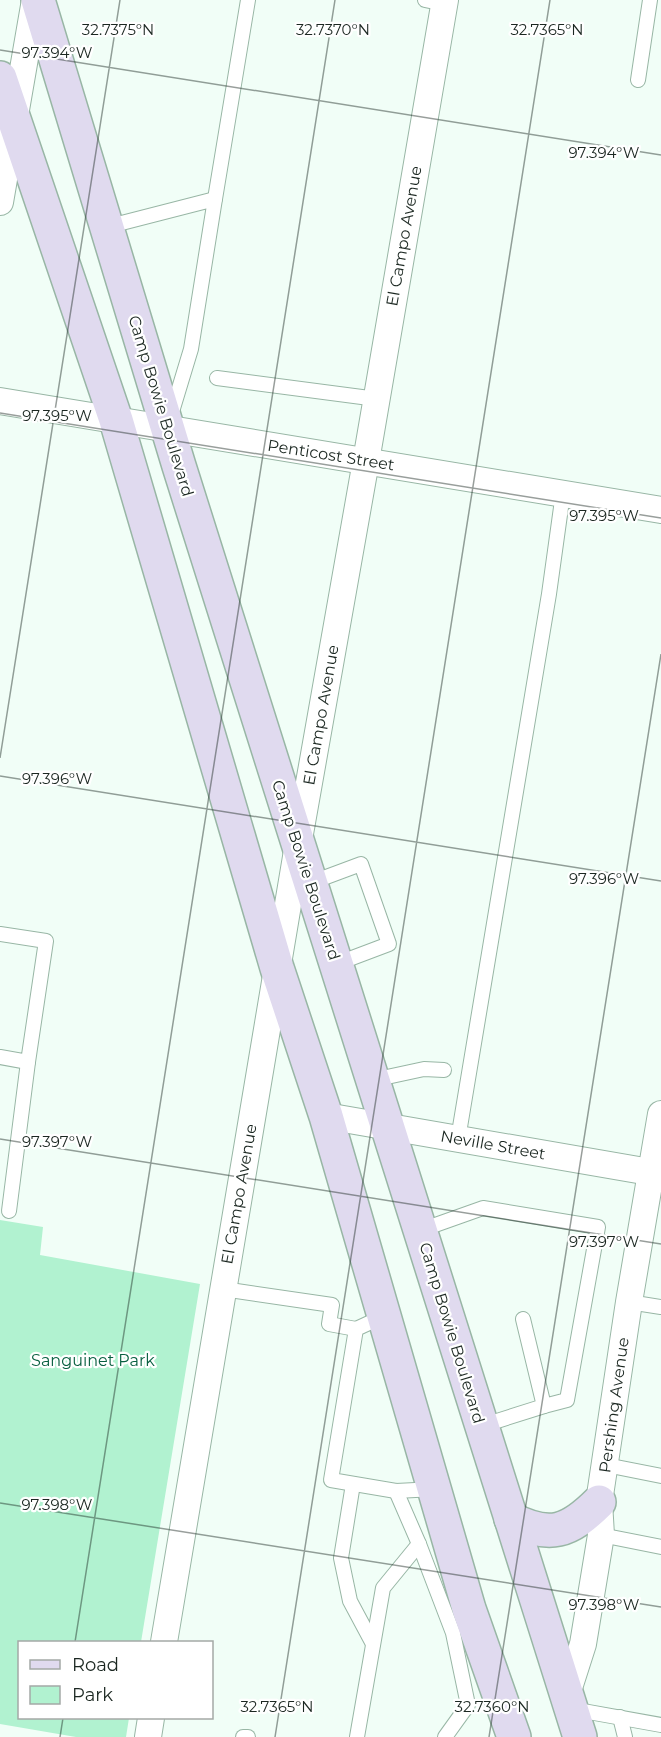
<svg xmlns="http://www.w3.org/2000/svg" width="661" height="1737" viewBox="0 0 661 1737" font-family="Montserrat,sans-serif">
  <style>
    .green { fill: #b1f2d0 }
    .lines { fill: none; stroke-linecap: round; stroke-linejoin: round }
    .lane-casing { stroke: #98b6a5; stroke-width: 16 }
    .street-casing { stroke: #98b6a5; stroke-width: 28 }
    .secondary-casing { stroke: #98b6a5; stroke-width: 36 }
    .lane { stroke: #fff; stroke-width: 14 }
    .street { stroke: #fff; stroke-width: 26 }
    .secondary { stroke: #e0daef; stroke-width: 33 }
    .ticks { fill: none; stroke: #1b2721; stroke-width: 1.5; stroke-opacity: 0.45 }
    .labels { text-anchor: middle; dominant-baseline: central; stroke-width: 4.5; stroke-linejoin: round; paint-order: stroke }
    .street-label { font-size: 16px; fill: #1b2721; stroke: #fff }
    .park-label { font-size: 16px; fill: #096041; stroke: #fff }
    .ticks-label { font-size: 15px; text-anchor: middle; fill: #1b2721; stroke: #fff; stroke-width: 4.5; stroke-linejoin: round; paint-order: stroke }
  </style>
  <rect width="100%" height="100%" fill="#f1fef7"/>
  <!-- green -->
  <path class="green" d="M0,1220L43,1227L40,1255L200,1284L141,1642H20V1718H129L126,1737H76L0,1724Z"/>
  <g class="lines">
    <defs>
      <g id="lane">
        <path d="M425,0L444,4"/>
        <path d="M638,80L650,0"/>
        <path d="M215,199L248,0"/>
        <path d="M106,227L215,199L191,349L171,415"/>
        <path d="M217,378L377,399"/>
        <path d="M310,883L361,864L389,944L336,964"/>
        <path d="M0,934L46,941L28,1062L0,1057"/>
        <path d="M373,1080L424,1069L444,1070"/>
        <path d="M458,1139L549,594L563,493"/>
        <path d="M9,1211L28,1062"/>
        <path d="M421,1230L483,1208L598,1227L567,1400L544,1406"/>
        <path d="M223,1289L332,1305L329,1324L356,1329"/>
        <path d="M629,1302L661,1307"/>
        <path d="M384,1316L356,1329L331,1480L396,1491L435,1489"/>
        <path d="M481,1426L544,1406L523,1319"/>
        <path d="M606,1465L661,1476"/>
        <path d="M353,1484L341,1558L350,1601L373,1644"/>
        <path d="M396,1491L419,1544L453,1633L468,1705L445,1737"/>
        <path d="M601,1535L661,1547"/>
        <path d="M572,1709L661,1725"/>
        <path d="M620,1717L625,1737"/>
        <path d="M243,1737H248"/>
        <path d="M357,1737L383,1588L419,1544"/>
      </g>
      <g id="street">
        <path d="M0,202L35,0"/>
        <path d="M0,401L661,510"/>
        <path d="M326,1116L661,1174"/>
        <path d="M164,1642L298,845L366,461L445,0"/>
        <path d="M567,1694L583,1644L601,1535L599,1502L629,1302L661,1114"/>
        <path d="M148,1737L151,1718"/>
      </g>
      <g id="secondary">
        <path d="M38,0L179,466L580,1737"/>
        <path d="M0,78L116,420L277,968L326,1116L469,1609L514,1737"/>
        <path d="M511,1519C550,1539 569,1532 599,1502"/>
      </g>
    </defs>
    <!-- lane casing -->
    <use href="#lane" class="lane-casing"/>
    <!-- street casing -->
    <use href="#street" class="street-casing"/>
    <!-- secondary casing -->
    <use href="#secondary" class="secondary-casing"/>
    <!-- lane -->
    <use href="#lane" class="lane"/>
    <!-- street -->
    <use href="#street" class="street"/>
    <!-- secondary -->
    <use href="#secondary" class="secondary"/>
  </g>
  <!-- ticks -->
  <path class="ticks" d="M0,50L661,155M0,413L661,518M0,758L120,0M0,776L661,881M0,1139L661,1244M0,1503L661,1607M75,1642L335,0M60,1737L63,1718M275,1737L550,0M489,1737L661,654"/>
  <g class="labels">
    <!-- street labels -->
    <g class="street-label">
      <text transform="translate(404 236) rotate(-80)">El Campo Avenue</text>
      <text transform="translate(161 406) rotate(73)">Camp Bowie Boulevard</text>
      <text transform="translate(331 455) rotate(9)">Penticost Street</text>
      <text transform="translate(321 715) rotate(-80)">El Campo Avenue</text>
      <text transform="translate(306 870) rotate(72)">Camp Bowie Boulevard</text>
      <text transform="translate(493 1145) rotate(10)">Neville Street</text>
      <text transform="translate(239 1194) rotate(-80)">El Campo Avenue</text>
      <text transform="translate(452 1333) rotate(73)">Camp Bowie Boulevard</text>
      <text transform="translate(614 1405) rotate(-82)">Pershing Avenue</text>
    </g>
    <!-- park labels -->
    <g class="park-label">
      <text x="93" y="1360">Sanguinet Park</text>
    </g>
  </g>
  <g class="ticks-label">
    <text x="333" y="35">32.7370°N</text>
    <text x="547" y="35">32.7365°N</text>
    <text x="118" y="35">32.7375°N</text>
    <text x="57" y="58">97.394°W</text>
    <text x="604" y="158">97.394°W</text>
    <text x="57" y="421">97.395°W</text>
    <text x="604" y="521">97.395°W</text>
    <text x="57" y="784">97.396°W</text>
    <text x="604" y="884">97.396°W</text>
    <text x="57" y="1147">97.397°W</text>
    <text x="604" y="1247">97.397°W</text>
    <text x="57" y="1510">97.398°W</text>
    <text x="604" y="1610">97.398°W</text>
    <text x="277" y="1712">32.7365°N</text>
    <text x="492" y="1712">32.7360°N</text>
  </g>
  <!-- legend -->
  <rect x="18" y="1641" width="195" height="78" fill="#ffffff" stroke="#a4a9a6" stroke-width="1.5"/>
  <rect x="30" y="1660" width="30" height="9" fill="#e0daef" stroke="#a4a9a6" stroke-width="1.5"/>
  <text x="72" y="1671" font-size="18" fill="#1b2721">Road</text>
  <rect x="30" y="1686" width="30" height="18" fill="#b1f2d0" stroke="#a4a9a6" stroke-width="1.5"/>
  <text x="72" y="1701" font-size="18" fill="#1b2721">Park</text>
</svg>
